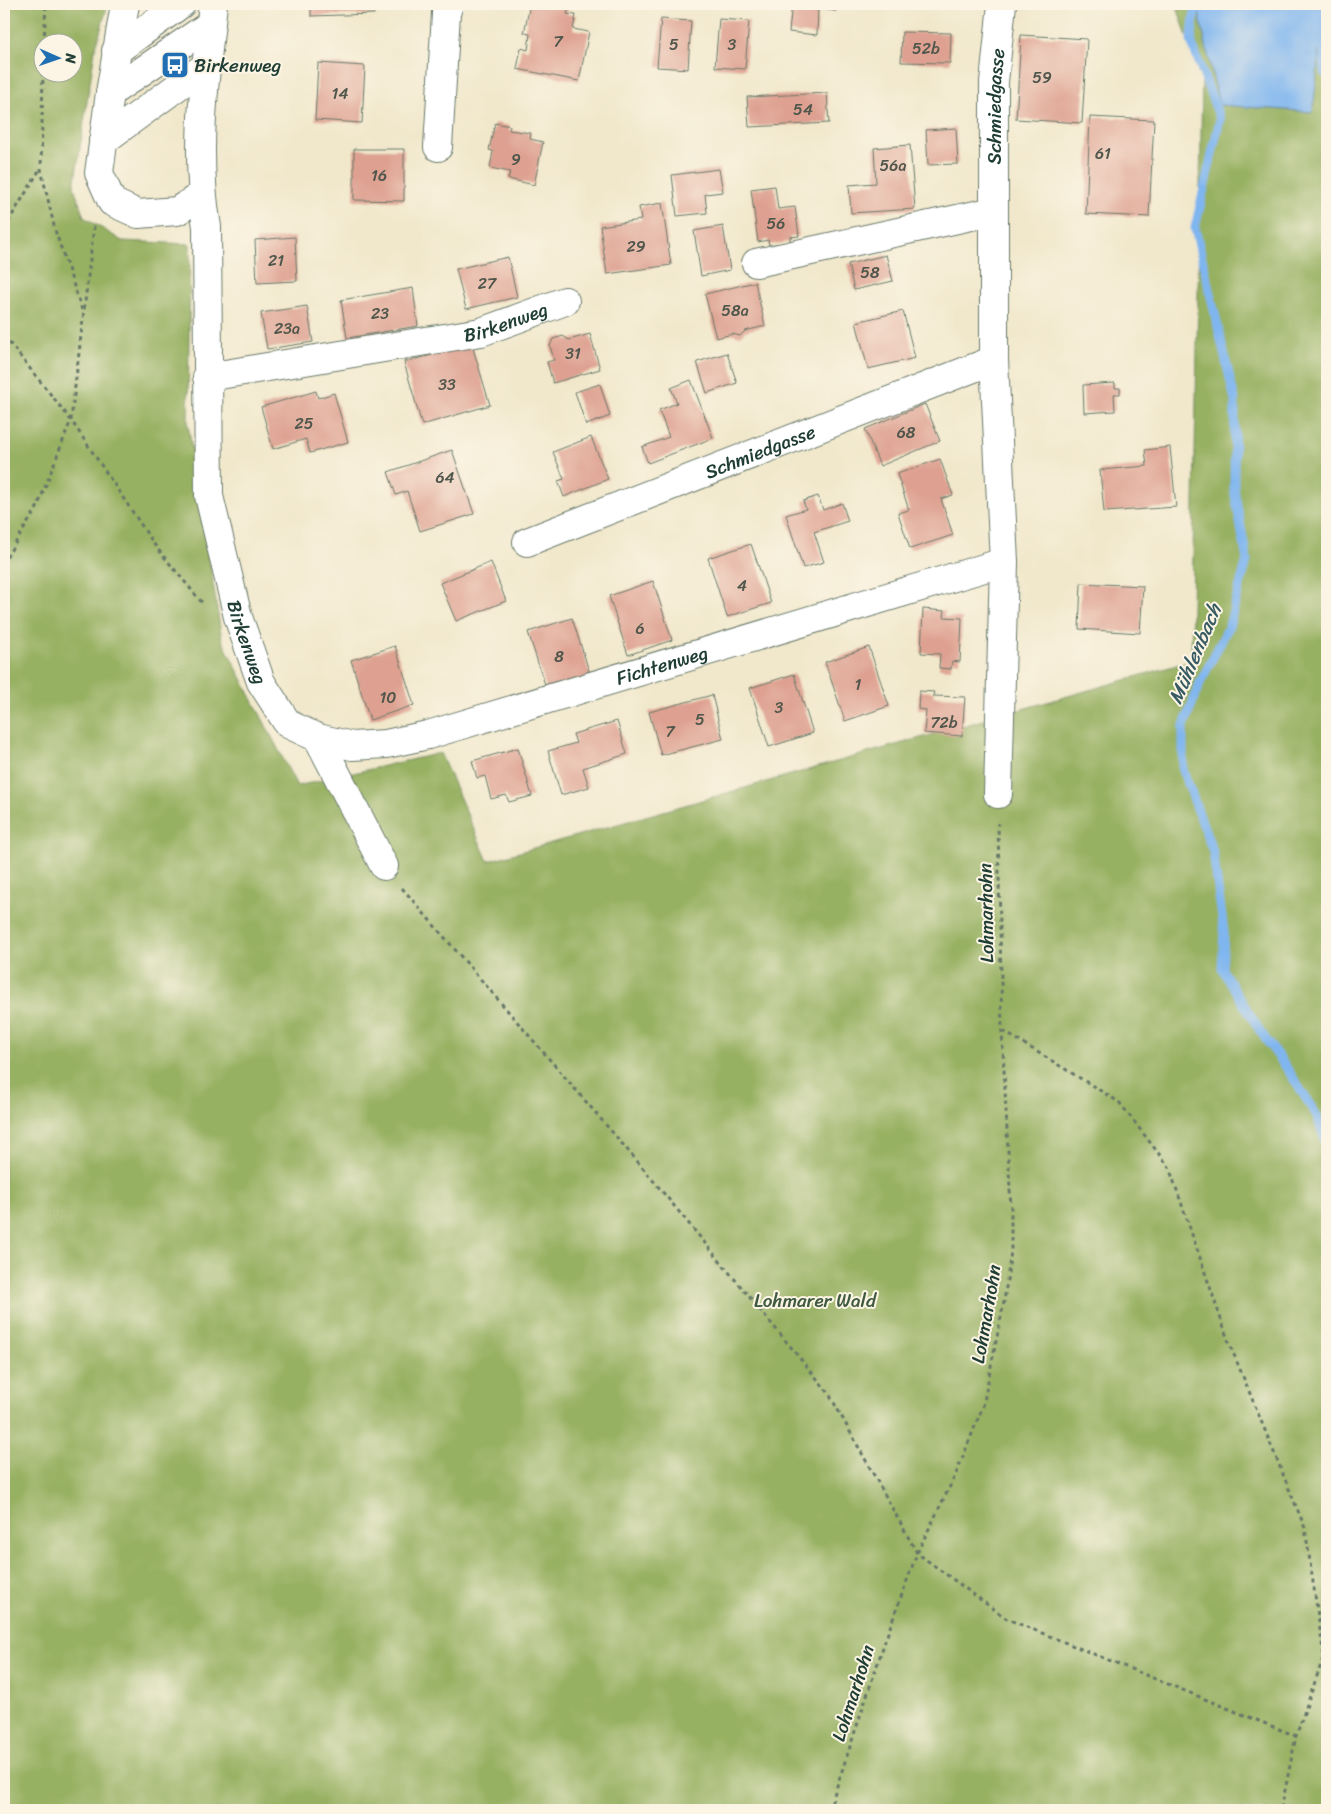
<svg xmlns="http://www.w3.org/2000/svg" width="1331" height="1814" viewBox="0 0 1331 1814" font-family="Sriracha,sans-serif">
  <style>
    .forest { fill: #97b162; stroke: #5b774b; fill-rule: evenodd }
    .water { fill: #80b6ef; stroke: #507a92 }
    .lines { fill: none; stroke-linecap: round; stroke-linejoin: round }
    .stream { stroke: #80b6ef; stroke-width: 9 }
    .building { fill: #dea191 }
    .minor-casing { stroke: #687969; stroke-width: 30 }
    .path { stroke: #687969; stroke-width: 3; stroke-dasharray: 4 4; stroke-linecap: butt }
    .minor { stroke: #fff; stroke-width: 28 }
    .labels { text-anchor: middle; dominant-baseline: central; stroke-width: 4; stroke-linejoin: round; paint-order: stroke }
    .number-label { font-size: 16px; fill: #4f564b }
    .poi-label { font-size: 19px; fill: #1f3d34; stroke: #fcf5e5; text-anchor: start }
    .street-label { font-size: 19px; fill: #1f3d34; stroke: #fcf5e5 }
    .park-label { font-size: 19px; fill: #3f5a40; stroke: #fcf5e5 }
    .water-label { font-size: 20px; font-style: italic; fill: #375b63; stroke: #fcf5e5 }
  </style>
  <rect width="100%" height="100%" fill="#fcf5e5"/>
  <filter id="ink" filterUnits="userSpaceOnUse"><feTurbulence type="fractalNoise" baseFrequency=".02" numOctaves="2"/><feDisplacementMap in="SourceGraphic" scale="10" xChannelSelector="R" yChannelSelector="G"/><feConvolveMatrix kernelMatrix="1 2 1 2 8 2 1 2 1" color-interpolation-filters="sRGB"/></filter>
  <filter id="wash" filterUnits="userSpaceOnUse"><feTurbulence type="fractalNoise" baseFrequency=".0096" numOctaves="4" result="noise"/><feDisplacementMap in="SourceGraphic" scale="20" xChannelSelector="R" yChannelSelector="G"/><feGaussianBlur stdDeviation="1.12" result="paint"/><feColorMatrix in="noise" values="0 0 0 0 0 0 0 0 0 0 0 0 0 0 0 0 0 1.4 0 .05"/><feComposite in="paint" operator="in"/></filter>
  <g filter="url(#wash)">
    <rect width="100%" height="100%" fill="#f1e8cc"/>
    <!-- forest -->
    <path class="forest" d="M4,4H108L95,50L74,187L84,217L122,241L190,244L188,424L222,640L297,786L440,753L488,861L1191,661L1202,81L1176,4H1197L1219,105L1312,112L1324,4H1327V1810H4ZM42,42H72V72H42Z"/>
    <!-- water -->
    <path class="water" d="M1197,4H1324L1313,112L1219,105Z"/>
    <g class="lines">
      <!-- stream -->
      <g class="stream">
        <path d="M1196,4L1191,41L1220,119L1195,228L1235,400L1234,489L1247,560L1229,626L1200,683L1183,728V770L1213,852L1224,932L1222,969L1262,1034L1288,1070L1317,1116L1327,1147"/>
        <path d="M1321,4L1325,73L1327,75"/>
      </g>
    </g>
    <g id="blocks">
      <!-- building -->
      <g class="building">
        <path d="M311,4H373L374,14L311,16Z"/>
        <path d="M530,4H554L569,7L567,14L576,15L573,29L589,32L579,81L517,69L521,48L528,50L530,34L524,33Z"/>
        <path d="M792,4H837L836,11L818,9L817,35L789,32Z"/>
        <path d="M921,4H953L952,6L921,5Z"/>
        <path d="M661,19L691,21L688,69L657,67Z"/>
        <path d="M719,19L749,21L745,69L715,67Z"/>
        <path d="M902,32L951,33L950,63L901,62Z"/>
        <path d="M1021,35L1087,39L1082,123L1016,119Z"/>
        <path d="M318,63L365,66L362,123L315,120Z"/>
        <path d="M827,93L829,123L749,127L747,97Z"/>
        <path d="M1090,117L1154,120L1149,217L1086,214Z"/>
        <path d="M495,123L510,126L509,130L531,133L530,139L543,142L534,185L508,179L510,172L490,168L493,151L489,150Z"/>
        <path d="M956,128L958,164L928,165L926,130Z"/>
        <path d="M910,145L915,209L851,213L849,185L876,183L874,148Z"/>
        <path d="M354,149H404V201L354,200Z"/>
        <path d="M719,169L723,192L705,194L707,213L677,216L672,175Z"/>
        <path d="M775,186L778,209L795,207L799,236L790,237V242L769,245L768,240L758,242L751,189Z"/>
        <path d="M662,203L671,265L607,274L600,226L641,220L639,207Z"/>
        <path d="M723,226L730,270L701,276L694,231Z"/>
        <path d="M295,237L297,281L257,283L255,240Z"/>
        <path d="M886,255L893,281L854,290L848,264Z"/>
        <path d="M508,257L517,297L466,309L456,269Z"/>
        <path d="M755,282L765,326L745,331L740,336L733,334L716,338L705,294Z"/>
        <path d="M413,288L418,326L347,338L341,300Z"/>
        <path d="M307,306L313,342L267,349L261,313Z"/>
        <path d="M903,311L915,358L868,369L856,322Z"/>
        <path d="M590,334L600,369L553,383L547,362L554,360L550,346L553,339L563,336L569,340Z"/>
        <path d="M472,345L490,405L422,425L404,362Z"/>
        <path d="M727,353L737,383L707,393L697,362Z"/>
        <path d="M691,380L713,438L648,463L642,447L669,437L659,410L677,403L671,388Z"/>
        <path d="M1115,383V388H1120V394H1114L1115,411L1084,413L1083,385Z"/>
        <path d="M600,384L610,416L586,425L575,392Z"/>
        <path d="M316,391L318,398L334,393L348,442L310,453L306,439L273,449L261,407Z"/>
        <path d="M925,404L940,441L880,466L865,429Z"/>
        <path d="M591,437L608,479L564,497L558,481L564,479L553,452Z"/>
        <path d="M1170,447L1176,507L1104,512L1100,470L1147,466L1145,450Z"/>
        <path d="M452,450L474,514L420,531L407,491L396,495L388,472Z"/>
        <path d="M940,459L953,495L941,499L953,535L910,549L898,513L909,510L897,474Z"/>
        <path d="M818,496L823,510L842,503L848,521L814,532L824,562L803,568L786,515L806,509L803,501Z"/>
        <path d="M751,544L771,603L727,617L708,558Z"/>
        <path d="M491,562L506,601L456,621L440,583Z"/>
        <path d="M653,581L672,640L628,655L609,596Z"/>
        <path d="M1081,583L1143,586L1140,633L1079,629Z"/>
        <path d="M923,609L945,611L944,617L962,618L960,662L952,661L951,669L939,668L940,654L921,653Z"/>
        <path d="M572,618L591,677L547,691L528,632Z"/>
        <path d="M395,646L414,705L370,720L351,660Z"/>
        <path d="M869,647L889,706L845,721L825,662Z"/>
        <path d="M794,674L813,733L769,747L750,688Z"/>
        <path d="M919,691L934,692L933,696L965,697L962,736L924,733L926,710L918,709Z"/>
        <path d="M712,695L723,739L661,755L649,712Z"/>
        <path d="M617,721L627,754L583,768L589,787L561,795L548,751L576,743L573,734Z"/>
        <path d="M518,748L532,796L509,802L506,795L491,799L485,776L477,778L472,761Z"/>
      </g>
    </g>
  </g>
  <g filter="url(#ink)">
    <use href="#blocks" fill-opacity="0" stroke="#687969" stroke-width="1"/>
    <g class="lines">
      <defs>
        <g id="minor">
          <path d="M125,4L110,93L99,173L112,202L138,214L177,211L202,195"/>
          <path id="s1" d="M213,4C205,78 194,152 207,227L209,496L238,617L261,682L288,724L318,738L384,866"/>
          <path d="M116,51L181,4"/>
          <path d="M110,93L211,24"/>
          <path d="M103,141L207,65"/>
          <path d="M438,147L446,13L449,4"/>
          <path d="M756,263L994,211"/>
          <path id="s2" d="M207,377L481,332L565,301"/>
          <path id="s3" d="M527,542L994,360"/>
          <path id="s4" d="M318,738L352,746L386,744L428,735L1004,562"/>
          <path id="s5" d="M998,794L1004,562L994,360V82L1002,4"/>
        </g>
      </defs>
      <!-- minor casing -->
      <use href="#minor" class="minor-casing"/>
      <!-- path -->
      <g class="path">
        <path d="M44,42L46,4"/>
        <path d="M43,72L41,169L55,230L83,313"/>
        <path d="M94,226L71,420L156,547L204,605"/>
        <path d="M4,229L40,169"/>
        <path d="M4,336L71,420L37,508L4,561"/>
        <path d="M402,888L637,1161L828,1392L917,1553L1007,1619L1296,1736"/>
        <path d="M1003,1031L1119,1102L1169,1167L1228,1340L1305,1528L1324,1656L1296,1736L1281,1810"/>
        <path d="M829,1810L885,1641L917,1553L956,1474L983,1406L1004,1302L1011,1251V1209L1002,1031L998,823"/>
      </g>
      <!-- minor -->
      <use href="#minor" class="minor"/>
    </g>
  </g>
  <!-- icons -->
  <defs>
    <symbol id="bus-square" viewBox="-11 -11 22 22"><rect x="-9" y="-9" width="18" height="18" rx="4" fill="#1f6fb2" stroke="#fcf5e5"/><path d="M-5-6H5V4H4V6H2V4H-2V6H-4V4H-5ZM-3.5-4V0h7V-4ZM-3.5 1.2v1.5H-2V1.2ZM2 1.2v1.5H3.5V1.2Z" fill="#fff"/></symbol>
  </defs>
  <g fill-rule="evenodd">
    <use href="#bus-square" x="159" y="49" width="32" height="32"/>
  </g>
  <g class="labels">
    <!-- number labels -->
    <g class="number-label">
      <text x="558" y="41">7</text>
      <text x="674" y="44">5</text>
      <text x="732" y="44">3</text>
      <text x="926" y="48">52b</text>
      <text x="1042" y="77">59</text>
      <text x="340" y="93">14</text>
      <text x="803" y="109">54</text>
      <text x="1103" y="153">61</text>
      <text x="516" y="159">9</text>
      <text x="893" y="165">56a</text>
      <text x="379" y="175">16</text>
      <text x="776" y="223">56</text>
      <text x="636" y="246">29</text>
      <text x="276" y="260">21</text>
      <text x="870" y="272">58</text>
      <text x="487" y="283">27</text>
      <text x="735" y="310">58a</text>
      <text x="380" y="313">23</text>
      <text x="287" y="328">23a</text>
      <text x="573" y="353">31</text>
      <text x="447" y="384">33</text>
      <text x="304" y="423">25</text>
      <text x="906" y="432">68</text>
      <text x="445" y="477">64</text>
      <text x="742" y="585">4</text>
      <text x="640" y="628">6</text>
      <text x="559" y="656">8</text>
      <text x="858" y="684">1</text>
      <text x="388" y="697">10</text>
      <text x="779" y="707">3</text>
      <text x="700" y="719">5</text>
      <text x="944" y="722">72b</text>
      <text x="670" y="731">7</text>
    </g>
    <!-- poi labels -->
    <g class="poi-label">
      <text x="194" y="65">Birkenweg</text>
    </g>
    <!-- street labels -->
    <g class="street-label">
      <text stroke="none"><textPath href="#s5" startOffset="688">Schmiedgasse</textPath></text>
      <text stroke="none"><textPath href="#s2" startOffset="304">Birkenweg</textPath></text>
      <text stroke="none"><textPath href="#s3" startOffset="250">Schmiedgasse</textPath></text>
      <text stroke="none"><textPath href="#s1" startOffset="644">Birkenweg</textPath></text>
      <text stroke="none"><textPath href="#s4" startOffset="356">Fichtenweg</textPath></text>
      <text transform="translate(986 913) rotate(-91)">Lohmarhohn</text>
      <text transform="translate(986 1314) rotate(-80)">Lohmarhohn</text>
      <text transform="translate(853 1693) rotate(-72)">Lohmarhohn</text>
    </g>
    <!-- park labels -->
    <g class="park-label">
      <text x="815" y="1300">Lohmarer Wald</text>
    </g>
    <!-- water labels -->
    <g class="water-label">
      <text transform="translate(1195 654) rotate(-67)">Mühlenbach</text>
    </g>
  </g>
  <!-- margin -->
  <rect width="1331" height="1814" fill="none" stroke="#fcf5e5" stroke-width="20"/>
  <!-- north arrow -->
  <g transform="translate(58 58) rotate(92)"><circle r="24" fill="#fcf5e5" stroke="#a4ab9e"/>
  <path d="M0-4L9 19L0 12L-9 19Z" fill="#1f6fb2"/>
  <text y="-8" font-size="14" font-weight="bold" text-anchor="middle" fill="#1f3d34">N</text>
  </g>
</svg>
